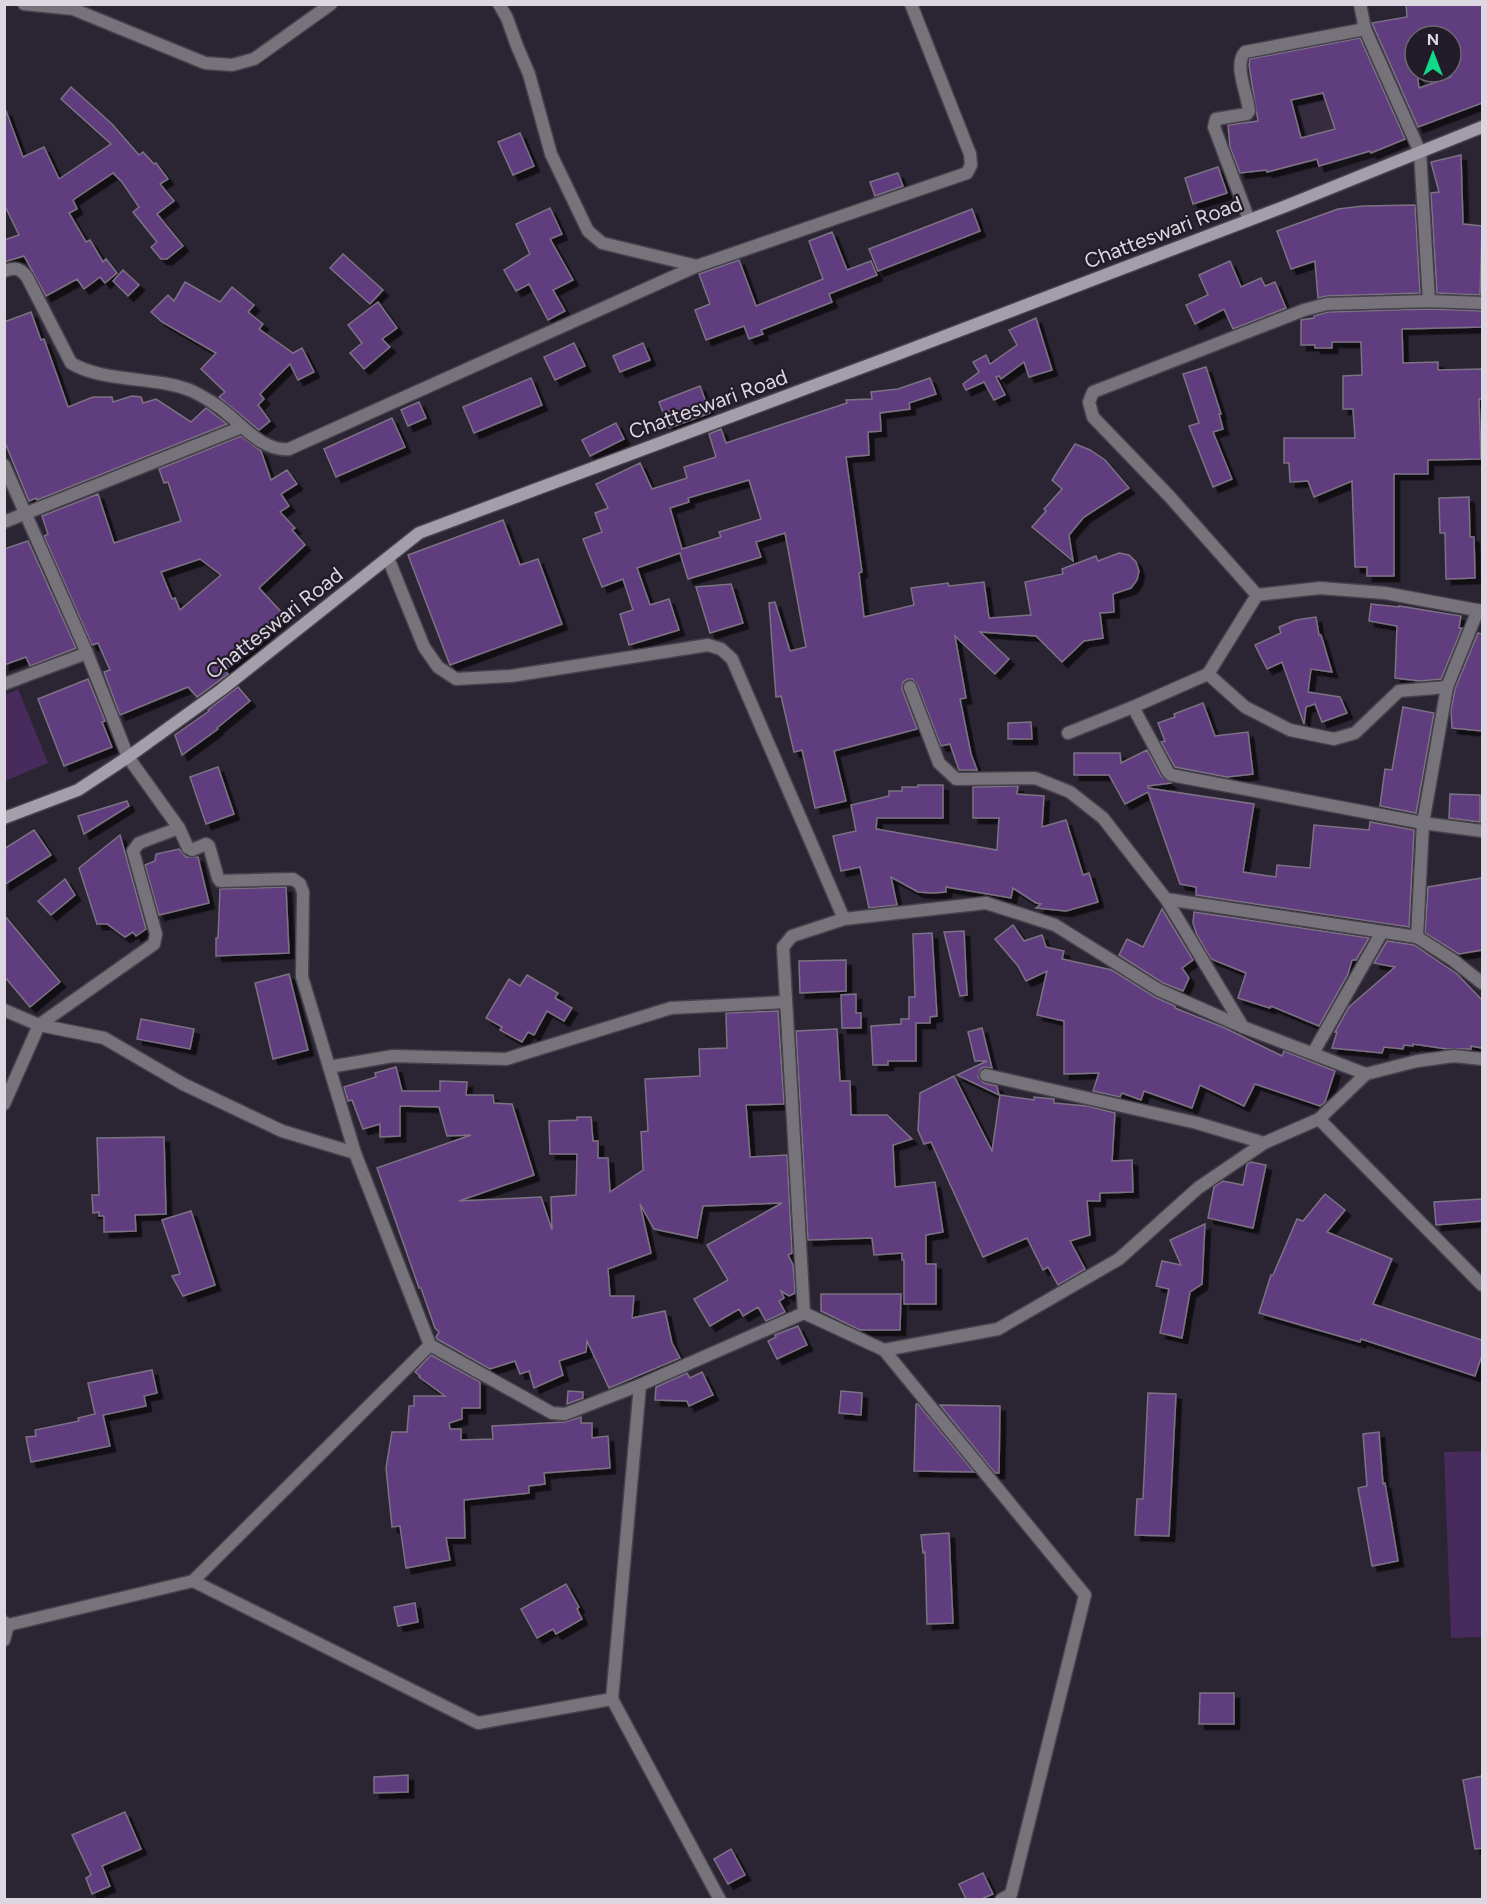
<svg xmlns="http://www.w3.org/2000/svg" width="1487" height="1904" viewBox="0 0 1487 1904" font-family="Figtree,sans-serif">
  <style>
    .built { fill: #362c40 }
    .green { fill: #462b5c }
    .building { fill: #613c7f; stroke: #7b7283; stroke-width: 1.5; fill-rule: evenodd; filter: url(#shadow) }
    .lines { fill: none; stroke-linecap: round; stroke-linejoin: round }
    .minor-casing { stroke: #47414e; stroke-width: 15 }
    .secondary-casing { stroke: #47414e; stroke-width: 15 }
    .minor { stroke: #77737b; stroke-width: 12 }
    .secondary { stroke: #a49eaa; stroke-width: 12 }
    .labels { text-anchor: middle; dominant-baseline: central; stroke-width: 4.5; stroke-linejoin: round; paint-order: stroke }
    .street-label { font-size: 21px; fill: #dcd7e1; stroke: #221b28 }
  </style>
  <defs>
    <filter id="shadow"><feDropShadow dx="5.5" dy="5.5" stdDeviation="0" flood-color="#0009"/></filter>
  </defs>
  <rect width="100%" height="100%" fill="#2b2432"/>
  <!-- built -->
  <path class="built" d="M1356,89L1373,117L1398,148L1369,160L1333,169L1316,157L1297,106Z"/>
  <!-- green -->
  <g class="green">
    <path d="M18,689L48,763L5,781V695Z"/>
    <path d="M1482,1451V1637L1451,1638L1444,1452Z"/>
  </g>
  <!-- building -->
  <g class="building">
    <path d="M1406,4H1482V103L1418,127L1372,23L1407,17ZM1415,36H1451V77L1419,88L1417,72H1415Z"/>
    <path d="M1360,38L1405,139L1371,153L1370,151L1319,166L1317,159L1267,172L1266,170L1240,173L1230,147L1228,125L1258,121L1249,65L1250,59ZM1323,93L1335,129L1301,138L1291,100Z"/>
    <path d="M71,87L112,124L139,155L143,152L154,164L156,163L168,179L160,184L174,201L157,214L183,246L167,259H161L151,247L157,242L133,212L139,207L122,182L113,173L73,200L77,209L69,213L86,242L90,240L103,262L106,259L117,273L105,283L100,277L84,289L77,279L46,296L24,256L4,262V240L19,235L4,204V111H6L23,157L44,147L59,179L111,144L61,99Z"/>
    <path d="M520,133L534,166L513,175L498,142Z"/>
    <path d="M1461,155L1463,224L1482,226L1480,295L1437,293L1431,193L1439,192L1431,162Z"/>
    <path d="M1218,167L1227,193L1193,204L1185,178Z"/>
    <path d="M898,173L903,186L875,196L870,182Z"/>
    <path d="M1415,205L1420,293L1327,296L1318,298L1315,261L1291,269L1277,231L1338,209L1363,206Z"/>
    <path d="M550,208L562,234L550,239L573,280L553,290L565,311L548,320L529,284L516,291L504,270L530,254L516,224Z"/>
    <path d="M972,209L980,231L878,271L869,249Z"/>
    <path d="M832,232L847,270L871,261L877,275L829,294L832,302L761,330L763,334L749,339L744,326L706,340L695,310L710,304L699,274L739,260L756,306L823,279L809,241Z"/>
    <path d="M343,254L383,290L370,304L330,268Z"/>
    <path d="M1230,261L1241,287L1261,278L1265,286L1275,282L1286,308L1233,329L1224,309L1195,324L1186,305L1208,295L1199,275Z"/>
    <path d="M123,270L139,285L128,296L113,281Z"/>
    <path d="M185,282L220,302L232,287L254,305L248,312L263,324L259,329L293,353L302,348L314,372L298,380L290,364L260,394L264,399L258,405L270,421L259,430L219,397L225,392L201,369L216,353L162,322L151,312L168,295L174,301Z"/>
    <path d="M378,302L397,328L382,339L390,347L364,369L350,353L362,343L348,325Z"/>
    <path d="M1429,309L1482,311V327L1402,329L1403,363L1438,362V370L1482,369V399H1479L1481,459L1428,460V474H1394V576H1367V567H1355L1352,481L1314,497L1308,481L1290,482L1289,463H1284V438H1355L1353,409H1343V376L1362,375L1361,342H1332V348H1315V345H1301V320L1314,318V316L1328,312Z"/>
    <path d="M31,312L41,340L44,339L68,407L93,397H112L113,402L132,396L141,397L143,403L156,399L191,422L206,408L227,424L37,500L36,498L29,501L4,440V322Z"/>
    <path d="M1036,318L1052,370L1029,377L1024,362L1001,379L999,376L996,377L1005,395L994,400L984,382L966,390L963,384L979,372L973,362L986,355L990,364L1017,345L1009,330Z"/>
    <path d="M574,343L585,366L555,380L544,357Z"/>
    <path d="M643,343L650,360L620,372L613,356Z"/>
    <path d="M1206,367L1221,414H1219L1223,429L1213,432L1232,479L1213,487L1189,426L1199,423L1183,374Z"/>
    <path d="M531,378L542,405L474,433L463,407Z"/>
    <path d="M930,378L936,394L909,403L910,409L880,413L881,431L868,432L869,455L846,457L862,572L859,573L864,617L914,605L911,588L948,583L949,586L984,582L989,618L1031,615L1025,582L1063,574L1062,569L1096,556L1098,561L1119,553L1129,555L1136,562L1139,571L1137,580L1131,588L1113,594L1114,612L1100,613L1103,638L1084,641L1062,662L1036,636L980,632L1009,659L995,674L955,636L966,698L960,699L971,754L977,770H959L950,744L941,746L917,684L912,679H908L903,682L902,689L917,729L834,751L846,801L815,808L802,750L794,752L781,696L776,697L769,603L775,602L790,651L806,647L785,533L756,542L761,557L688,579L680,553L637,568L650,605L669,599L679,630L629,645L620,614L633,610L623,579L602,587L583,539L602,532L595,513L608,508L596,484L640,463L652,489L687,478L684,467L716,457L709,434L721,429L726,443L847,403L846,400L872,399L871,392L898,389ZM749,480L761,519L719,532L721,537L682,549L670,508L689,502L688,498Z"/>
    <path d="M700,386L710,413L669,428L659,402Z"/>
    <path d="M419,402L426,418L408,426L401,410Z"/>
    <path d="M392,418L405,447L336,477L324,449Z"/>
    <path d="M616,423L624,439L590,456L582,440Z"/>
    <path d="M241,436L261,451L271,480L287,470L297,484L281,494L289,506L280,512L295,528L292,530L305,545L259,588L285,616L225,670L228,674L197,697L188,687L120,715L104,672L110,670L98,643L92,645L44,536L48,534L42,516L98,494L114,543L181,521L168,482L164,483L159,469ZM200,559L221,575L180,610L175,598L172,599L161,572Z"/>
    <path d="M1075,444L1090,450L1105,460L1129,488L1084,517L1069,535L1073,561L1032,527L1046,511L1044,509L1062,489L1052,480Z"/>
    <path d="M1469,497L1470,537H1474L1475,578L1446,579L1445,533H1440L1439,498Z"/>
    <path d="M503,520L520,565L538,559L562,624L450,665L408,555Z"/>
    <path d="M28,541L76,648L30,666L26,657L4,665V549Z"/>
    <path d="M731,584L743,623L710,633L696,587Z"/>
    <path d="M1371,604L1399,607V606L1461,616L1459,628H1462L1441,679L1420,681L1395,678L1397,626L1369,621Z"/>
    <path d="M1316,617L1319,635H1321L1332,672L1311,669L1308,692L1340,697L1347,713L1322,722L1315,704L1306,707L1304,724L1282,662L1267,669L1255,645L1281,633L1279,627L1296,620Z"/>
    <path d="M1478,633L1482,634V731L1452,728L1451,710L1455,689Z"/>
    <path d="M88,679L105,721L102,722L112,747L64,766L38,699Z"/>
    <path d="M238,687L250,701L217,728L218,729L182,755L175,735L209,711L208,710Z"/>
    <path d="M1203,703L1215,736L1248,732L1253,774L1227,777L1175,767L1161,742L1165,741L1158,723L1175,717L1174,714Z"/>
    <path d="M1403,707L1434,713L1416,813L1380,806L1385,769L1392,770Z"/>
    <path d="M1031,722L1032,739H1008V723Z"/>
    <path d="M1147,750L1161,776L1171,783L1148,786V788L1254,804L1243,872L1276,877L1277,865L1310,868L1314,825L1369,830L1370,822L1414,830L1409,927L1196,895V887L1180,884L1148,792L1125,804L1109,775H1074V753H1120L1121,763Z"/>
    <path d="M218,767L234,814L206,824L190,777Z"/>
    <path d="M918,785H943V818H877L876,829L997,850L999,818H973V787L1018,786L1017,794L1044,796L1042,827L1066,820L1083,875L1089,873L1098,902L1066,911L1036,908L1041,904L1036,903L1013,888L1011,898L946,887V892L932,893L918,892L891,877L897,905L869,908L860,867L841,871L833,836L856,831L851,805L889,796V791H902V787H918Z"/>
    <path d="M1450,794L1480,795V822L1449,818Z"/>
    <path d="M127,801L129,806L84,834L78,816Z"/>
    <path d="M34,830L51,855L4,885V849Z"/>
    <path d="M120,835L146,929L136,936L133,932L125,937L107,924H97L79,868Z"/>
    <path d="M179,849L186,857H198L209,903L159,915L145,865L155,861L156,854Z"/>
    <path d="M1482,878V950L1459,954L1425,933L1428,887Z"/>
    <path d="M65,879L75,895L51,915L38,901Z"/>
    <path d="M286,887L289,953L216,956V938H218L220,889Z"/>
    <path d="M1162,909L1193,960L1182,968L1189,978L1183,991L1163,983L1119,955L1127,939L1143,947Z"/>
    <path d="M1194,912L1369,938L1356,960H1352L1348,974L1319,1026L1271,1006L1270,1008L1238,998L1246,973L1211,959L1197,935L1193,923Z"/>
    <path d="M4,915L60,982L30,1007L4,976Z"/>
    <path d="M1013,925L1024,941L1042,935L1046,947L1064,951L1062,959L1112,970L1155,997L1175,1006V1008L1225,1028L1282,1056L1284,1051L1335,1071L1325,1102L1320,1106L1255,1084L1244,1106L1200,1085L1192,1108L1144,1091L1141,1100L1122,1093L1120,1097L1093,1091L1099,1073L1064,1074V1021L1037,1015L1047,971L1026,981L1018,966L995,939Z"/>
    <path d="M964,931L967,995L960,996L944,932Z"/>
    <path d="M932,933L937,1016L930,1017V1023H916V1061H888V1065H873L871,1026L901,1024V1019H909V997H915L913,934Z"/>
    <path d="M1387,941L1414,945L1457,974L1482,1000V1048L1471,1046V1049H1447L1413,1044V1046L1404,1045L1403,1049L1384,1047L1382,1053L1332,1048L1337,1032H1335L1349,1007L1395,967L1374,963Z"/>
    <path d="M846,960V991L800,993L799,961Z"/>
    <path d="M289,974L308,1050L273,1059L255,983Z"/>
    <path d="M527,975L558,993L555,998L572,1008L564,1021L547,1011L534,1035L528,1032L522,1042L500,1030L502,1027L486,1018L509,979L520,986Z"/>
    <path d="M856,994V1013H861V1028H842L841,995Z"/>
    <path d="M778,1011L784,1104L746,1105L750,1157L787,1155L792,1253L788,1255L793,1265L795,1293L789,1296L781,1291L784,1298L779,1301L785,1312L766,1321L758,1307L743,1316L739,1309L710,1326L694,1299L728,1280L707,1245L782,1203L703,1206L697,1238L654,1229L640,1204L651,1253L608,1269L610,1296H634L632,1318L665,1311L672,1343L680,1358L609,1388L587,1341L586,1352L559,1361L563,1375L534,1388L529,1371L520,1374L515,1361L490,1369L437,1339L436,1337L439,1332L435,1328L421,1288H419L377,1168L471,1135L447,1136L439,1107L400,1106V1136L380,1137V1124L363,1129L352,1100L348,1101L344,1087L376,1077L375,1073L396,1067L402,1091H440V1081L467,1082L466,1095H493L494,1103L512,1104L534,1175L459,1201L541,1197L552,1230L551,1197L576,1195L577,1154H550L549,1121L577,1120V1117H591L593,1141H598V1158H608L610,1192L643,1170L641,1132L648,1131L645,1079L700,1076L699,1049L727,1048L726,1013Z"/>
    <path d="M141,1019L194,1029L190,1049L137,1039Z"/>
    <path d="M982,1028L992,1068L984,1067L980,1069L978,1077L984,1083L997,1086L999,1095L957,1075L987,1061H975L968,1032Z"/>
    <path d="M837,1029L840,1081H850L851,1115H887L912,1139L893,1145L895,1187L935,1182L943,1232L926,1235V1264H936V1304H904V1260H902V1253L874,1255L872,1238L808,1240L796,1031Z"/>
    <path d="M954,1076L992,1151L1000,1095L1034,1100V1097L1054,1099V1103L1087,1106L1115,1113L1112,1161L1132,1160L1133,1192L1100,1193V1201H1087L1090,1235L1070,1241L1085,1269L1058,1285L1048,1267L1043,1270L1027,1238L983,1257L931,1142L924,1144L918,1130L920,1093Z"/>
    <path d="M164,1137L166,1214L135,1215L136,1231L104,1232V1216H99V1212L93,1213L92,1195H99L97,1138Z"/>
    <path d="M1251,1162L1266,1165L1253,1228L1208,1218L1214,1187L1223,1181L1243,1185L1247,1164Z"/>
    <path d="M1325,1194L1345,1210L1327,1232L1392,1259L1373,1304L1482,1340V1355L1475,1376L1361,1339L1360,1342L1259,1313L1271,1275H1273L1297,1219L1303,1221Z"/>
    <path d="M1482,1199V1221L1436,1225L1434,1202Z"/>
    <path d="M191,1211L215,1285L183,1296L172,1276L180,1274L162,1220Z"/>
    <path d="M1205,1224L1202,1284L1190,1292L1182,1338L1160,1333L1169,1289L1156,1286L1162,1261L1181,1265L1170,1240Z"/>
    <path d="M821,1294H901L900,1330H860L821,1311Z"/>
    <path d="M798,1326L807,1345L777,1359L768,1341L776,1337L775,1335Z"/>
    <path d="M431,1355L480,1382V1408H462V1419L449,1423L450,1429H461V1440L493,1439L492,1426L565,1422L581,1417V1423H592V1438L608,1436L610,1468L544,1473L545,1484L529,1486V1493L464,1500L465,1538H446L450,1560L406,1568L400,1526L392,1527L386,1468L392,1432H407L409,1406H414V1396H445L419,1377L420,1376L415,1372Z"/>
    <path d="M152,1370L157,1393L144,1396L146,1406L103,1415L110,1446L31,1462L26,1437L36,1436L35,1430L79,1421L78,1418L95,1414L88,1383Z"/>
    <path d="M702,1372L713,1395L689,1406L687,1401L655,1400L656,1387L687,1373L690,1378Z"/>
    <path d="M568,1391L583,1392V1398L567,1404Z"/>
    <path d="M841,1391L862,1393L861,1415L839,1413Z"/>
    <path d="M1148,1393L1176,1394L1169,1536L1135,1535L1137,1499H1143Z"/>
    <path d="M916,1404H918L974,1472L914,1471Z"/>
    <path d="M940,1405L1000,1406L999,1473H995Z"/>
    <path d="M1379,1432L1383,1484L1385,1483L1398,1561L1372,1566L1358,1488L1367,1486L1363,1434Z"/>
    <path d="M949,1533L953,1623L927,1624L925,1552L923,1553L921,1535Z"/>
    <path d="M566,1584L579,1607L577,1609L582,1619L556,1634L553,1629L537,1638L521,1609Z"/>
    <path d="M415,1603L418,1622L398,1626L394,1607Z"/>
    <path d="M1200,1693H1234V1724H1199Z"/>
    <path d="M408,1775V1792L374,1793V1777Z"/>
    <path d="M1482,1776V1848L1475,1849L1463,1780Z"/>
    <path d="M125,1812L141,1849L102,1866L110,1886L92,1894L86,1878L91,1875L72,1835Z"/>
    <path d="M731,1849L745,1875L728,1884L714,1859Z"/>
    <path d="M983,1873L993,1894L981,1899H966L959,1884Z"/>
  </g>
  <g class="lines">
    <defs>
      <g id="minor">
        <path d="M24,4L73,9L205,63L232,65L254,59L331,4"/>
        <path d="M499,4L507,18L517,46L529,74L551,154L588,231L602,243L697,266L967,173L971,165L970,154L911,4"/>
        <path d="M1360,4L1365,29L1420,152L1429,301"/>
        <path d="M1249,220L1214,127L1216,119L1247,114L1249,111C1248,95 1233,65 1245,52L1365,29"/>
        <path d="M4,271C15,267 20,268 27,277L71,363C104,383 156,376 192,391C200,395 209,400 216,405C238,419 260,452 289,449L697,266"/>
        <path d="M4,465L87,653L128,757L179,828L188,848L192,850L206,844L209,846L218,878L220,881L293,879L300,884L303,892L302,977L355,1153L430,1345L552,1413L565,1414L640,1385L804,1313L884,1350L998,1329L1119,1259L1198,1188L1264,1143L1319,1119L1366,1074L1417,1061L1454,1056L1482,1059"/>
        <path d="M4,522L242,427"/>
        <path d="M388,558L424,647L438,667L456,679L511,676L708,645L721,649L732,659L844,919L986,903L1055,925L1159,990L1243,1027L1366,1074"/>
        <path d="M1257,595L1170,497L1093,417L1089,402L1093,392L1304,310L1327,304L1429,301L1482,303"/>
        <path d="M4,684L87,653"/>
        <path d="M910,687L939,763L956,779L1035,778L1070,792L1103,818L1166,899L1243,1027"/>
        <path d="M1447,687L1399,691L1355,733L1334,739L1290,730L1245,707L1208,674L1257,595L1320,588L1385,593L1482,611"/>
        <path d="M1133,707L1208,674"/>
        <path d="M1068,733L1133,707L1168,772L1171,775L1423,823L1482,831"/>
        <path d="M1166,899L1417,937L1453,960L1482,983"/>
        <path d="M1417,937L1423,823L1447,687L1478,610"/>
        <path d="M4,1010L39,1025L104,1038L183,1084L282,1131L355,1153"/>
        <path d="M1313,1053L1382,932"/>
        <path d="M329,1067L393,1056L506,1059L671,1008L786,1002"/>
        <path d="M986,1075L1197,1123L1264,1143"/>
        <path d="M4,1104L39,1025L154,944L156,934L133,851L139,843L179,828"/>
        <path d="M1319,1119L1482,1285"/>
        <path d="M804,1313L783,947L792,936L844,919"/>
        <path d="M884,1350L1085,1595L1011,1894L1001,1900"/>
        <path d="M193,1581L430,1345"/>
        <path d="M4,1622L8,1625L193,1581L478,1723L612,1699L720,1900"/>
        <path d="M4,1640L8,1625"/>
        <path d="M612,1699L640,1385"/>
      </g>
      <path id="secondary" d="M4,818L78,790L128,757L221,690L419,533L898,354L1286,206L1482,127"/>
    </defs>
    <!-- minor casing -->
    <use href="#minor" class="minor-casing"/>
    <!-- secondary casing -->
    <use href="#secondary" class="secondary-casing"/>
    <!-- minor -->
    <use href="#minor" class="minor"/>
    <!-- secondary -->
    <use href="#secondary" class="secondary"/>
  </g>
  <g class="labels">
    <!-- street labels -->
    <g class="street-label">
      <text transform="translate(1163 232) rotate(-21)">Chatteswari Road</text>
      <text transform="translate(708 404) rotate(-20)">Chatteswari Road</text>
      <text transform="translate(274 623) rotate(-38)">Chatteswari Road</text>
    </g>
  </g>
  <!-- border -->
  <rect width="1487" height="1904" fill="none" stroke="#dcd7e1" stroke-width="12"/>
  <!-- north arrow -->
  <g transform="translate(1433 54)"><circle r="28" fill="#221b28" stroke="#6c6672" stroke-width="1.5"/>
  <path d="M0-4.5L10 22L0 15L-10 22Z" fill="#11d98a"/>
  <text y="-9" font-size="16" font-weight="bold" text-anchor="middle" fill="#dcd7e1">N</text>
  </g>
</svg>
